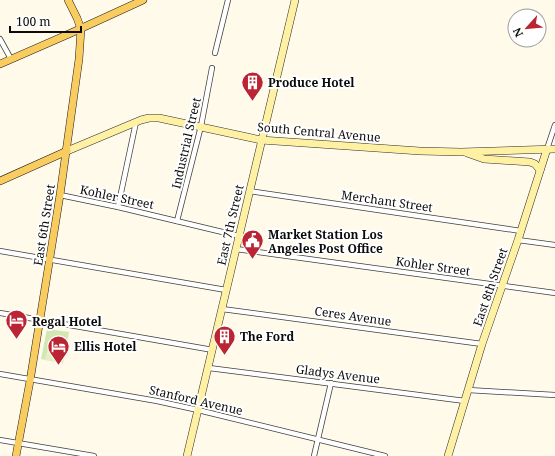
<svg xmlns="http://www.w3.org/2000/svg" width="555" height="456" viewBox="0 0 555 456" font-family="'Noto Serif',serif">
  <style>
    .green { fill: #d2e8b4 }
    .pitch { fill: #e3f0c6 }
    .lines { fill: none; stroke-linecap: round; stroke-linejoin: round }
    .minor-casing { stroke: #3e3e3e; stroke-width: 6 }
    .secondary-casing { stroke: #2d2d2d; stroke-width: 8 }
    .primary-casing { stroke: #1c1c1c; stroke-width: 8 }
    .minor { stroke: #fff; stroke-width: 4.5 }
    .secondary { stroke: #fff1a4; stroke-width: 7 }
    .primary { stroke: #f9cc60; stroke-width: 7 }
    .labels { text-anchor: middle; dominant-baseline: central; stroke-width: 4; stroke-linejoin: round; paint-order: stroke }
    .poi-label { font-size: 12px; font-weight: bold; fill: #0b0b0b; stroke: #fff; text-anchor: start }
    .street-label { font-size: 12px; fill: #0b0b0b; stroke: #fff }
  </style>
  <rect width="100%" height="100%" fill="#fffae9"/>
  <!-- green -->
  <path class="green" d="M47,329L69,332L63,363L41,359Z"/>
  <!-- pitch -->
  <path class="pitch" d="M47,351L63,353L62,363L45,360Z"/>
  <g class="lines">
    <defs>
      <g id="minor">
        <path d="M0,39L11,59"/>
        <path d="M215,53L228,0"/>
        <path d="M547,149L555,125"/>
        <path d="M249,191L521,231"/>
        <path d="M60,195L118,207L239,236"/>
        <path d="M118,207L136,122"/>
        <path d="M177,221L201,126L212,68"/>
        <path d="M518,240L555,245"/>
        <path d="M236,249L555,293"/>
        <path d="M0,251L226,290"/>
        <path d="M222,309L482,344"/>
        <path d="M0,313L213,350"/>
        <path d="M209,368L465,401"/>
        <path d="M0,374L157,401L198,410L385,456"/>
        <path d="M468,390L555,395"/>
        <path d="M0,440L94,456"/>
        <path d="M314,456L331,383"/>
      </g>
      <g id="secondary">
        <path d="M67,151L141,120L149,118H159L261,140L420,151L461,152L555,149"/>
        <path d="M467,153L484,159L530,162L535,164L540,170"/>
        <path d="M187,456L295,0"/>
        <path d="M448,456L482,344L518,240L547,149"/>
      </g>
      <g id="primary">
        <path d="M0,64L71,33L143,0"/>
        <path d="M0,181L67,151"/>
        <path d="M16,456L30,381L60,195L79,59L81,29L77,18L68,0"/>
      </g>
    </defs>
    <!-- minor casing -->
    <use href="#minor" class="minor-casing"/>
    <!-- secondary casing -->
    <use href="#secondary" class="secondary-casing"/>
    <!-- primary casing -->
    <use href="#primary" class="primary-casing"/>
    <!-- minor -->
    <use href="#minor" class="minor"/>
    <!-- secondary -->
    <use href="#secondary" class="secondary"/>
    <!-- primary -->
    <use href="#primary" class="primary"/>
  </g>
  <!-- icons -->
  <defs>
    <symbol id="building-pin" viewBox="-11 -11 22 30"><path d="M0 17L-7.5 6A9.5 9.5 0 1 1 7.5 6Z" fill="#bb2432" stroke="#fff"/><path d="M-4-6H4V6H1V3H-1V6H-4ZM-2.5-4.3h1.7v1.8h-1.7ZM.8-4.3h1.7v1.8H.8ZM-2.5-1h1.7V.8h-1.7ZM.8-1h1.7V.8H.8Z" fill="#fff"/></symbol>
    <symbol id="civic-pin" viewBox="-11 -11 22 30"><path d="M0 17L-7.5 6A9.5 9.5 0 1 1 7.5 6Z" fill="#bb2432" stroke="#fff"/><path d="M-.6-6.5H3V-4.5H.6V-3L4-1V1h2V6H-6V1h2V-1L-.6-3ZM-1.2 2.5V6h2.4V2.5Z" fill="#fff"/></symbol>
    <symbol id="hotel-pin" viewBox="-11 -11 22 30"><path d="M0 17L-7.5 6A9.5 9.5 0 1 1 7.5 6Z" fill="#bb2432" stroke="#fff"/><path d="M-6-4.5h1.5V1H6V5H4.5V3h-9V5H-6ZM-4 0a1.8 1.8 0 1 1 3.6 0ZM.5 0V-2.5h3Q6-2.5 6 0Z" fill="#fff"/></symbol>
  </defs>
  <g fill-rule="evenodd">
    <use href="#building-pin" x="240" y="70" width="25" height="34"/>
    <use href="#civic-pin" x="240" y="228" width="25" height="34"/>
    <use href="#hotel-pin" x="4" y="308" width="25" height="34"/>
    <use href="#building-pin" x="212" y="324" width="25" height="34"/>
    <use href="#hotel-pin" x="46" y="334" width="25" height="34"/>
  </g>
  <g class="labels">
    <!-- poi labels -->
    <g class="poi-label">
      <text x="268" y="82">Produce Hotel</text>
      <text x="268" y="234">Market Station Los<tspan x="268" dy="14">Angeles Post Office</tspan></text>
      <text x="32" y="321">Regal Hotel</text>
      <text x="240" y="336">The Ford</text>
      <text x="74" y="346">Ellis Hotel</text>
    </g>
    <!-- street labels -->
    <g class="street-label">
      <text transform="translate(319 132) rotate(5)">South Central Avenue</text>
      <text transform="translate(186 143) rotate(-77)">Industrial Street</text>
      <text transform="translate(117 197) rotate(12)">Kohler Street</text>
      <text transform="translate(387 201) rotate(8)">Merchant Street</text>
      <text transform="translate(44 225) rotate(-81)">East 6th Street</text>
      <text transform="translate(230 225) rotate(-77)">East 7th Street</text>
      <text transform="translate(433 266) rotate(8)">Kohler Street</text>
      <text transform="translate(490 287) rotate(-71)">East 8th Street</text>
      <text transform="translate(353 316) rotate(8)">Ceres Avenue</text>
      <text transform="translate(338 374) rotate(7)">Gladys Avenue</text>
      <text transform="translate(196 400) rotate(13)">Stanford Avenue</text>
    </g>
  </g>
  <!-- north arrow -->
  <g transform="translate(527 28) rotate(243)"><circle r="19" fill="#ffffff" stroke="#9d9d9d"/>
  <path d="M0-3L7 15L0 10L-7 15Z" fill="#bb2432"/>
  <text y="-6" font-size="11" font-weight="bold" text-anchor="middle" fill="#0b0b0b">N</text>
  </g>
  <!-- scale -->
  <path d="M10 26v6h71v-6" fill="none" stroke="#0b0b0b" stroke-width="2"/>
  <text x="16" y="26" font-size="12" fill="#0b0b0b" stroke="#ffffff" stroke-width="3" paint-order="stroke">100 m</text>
</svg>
